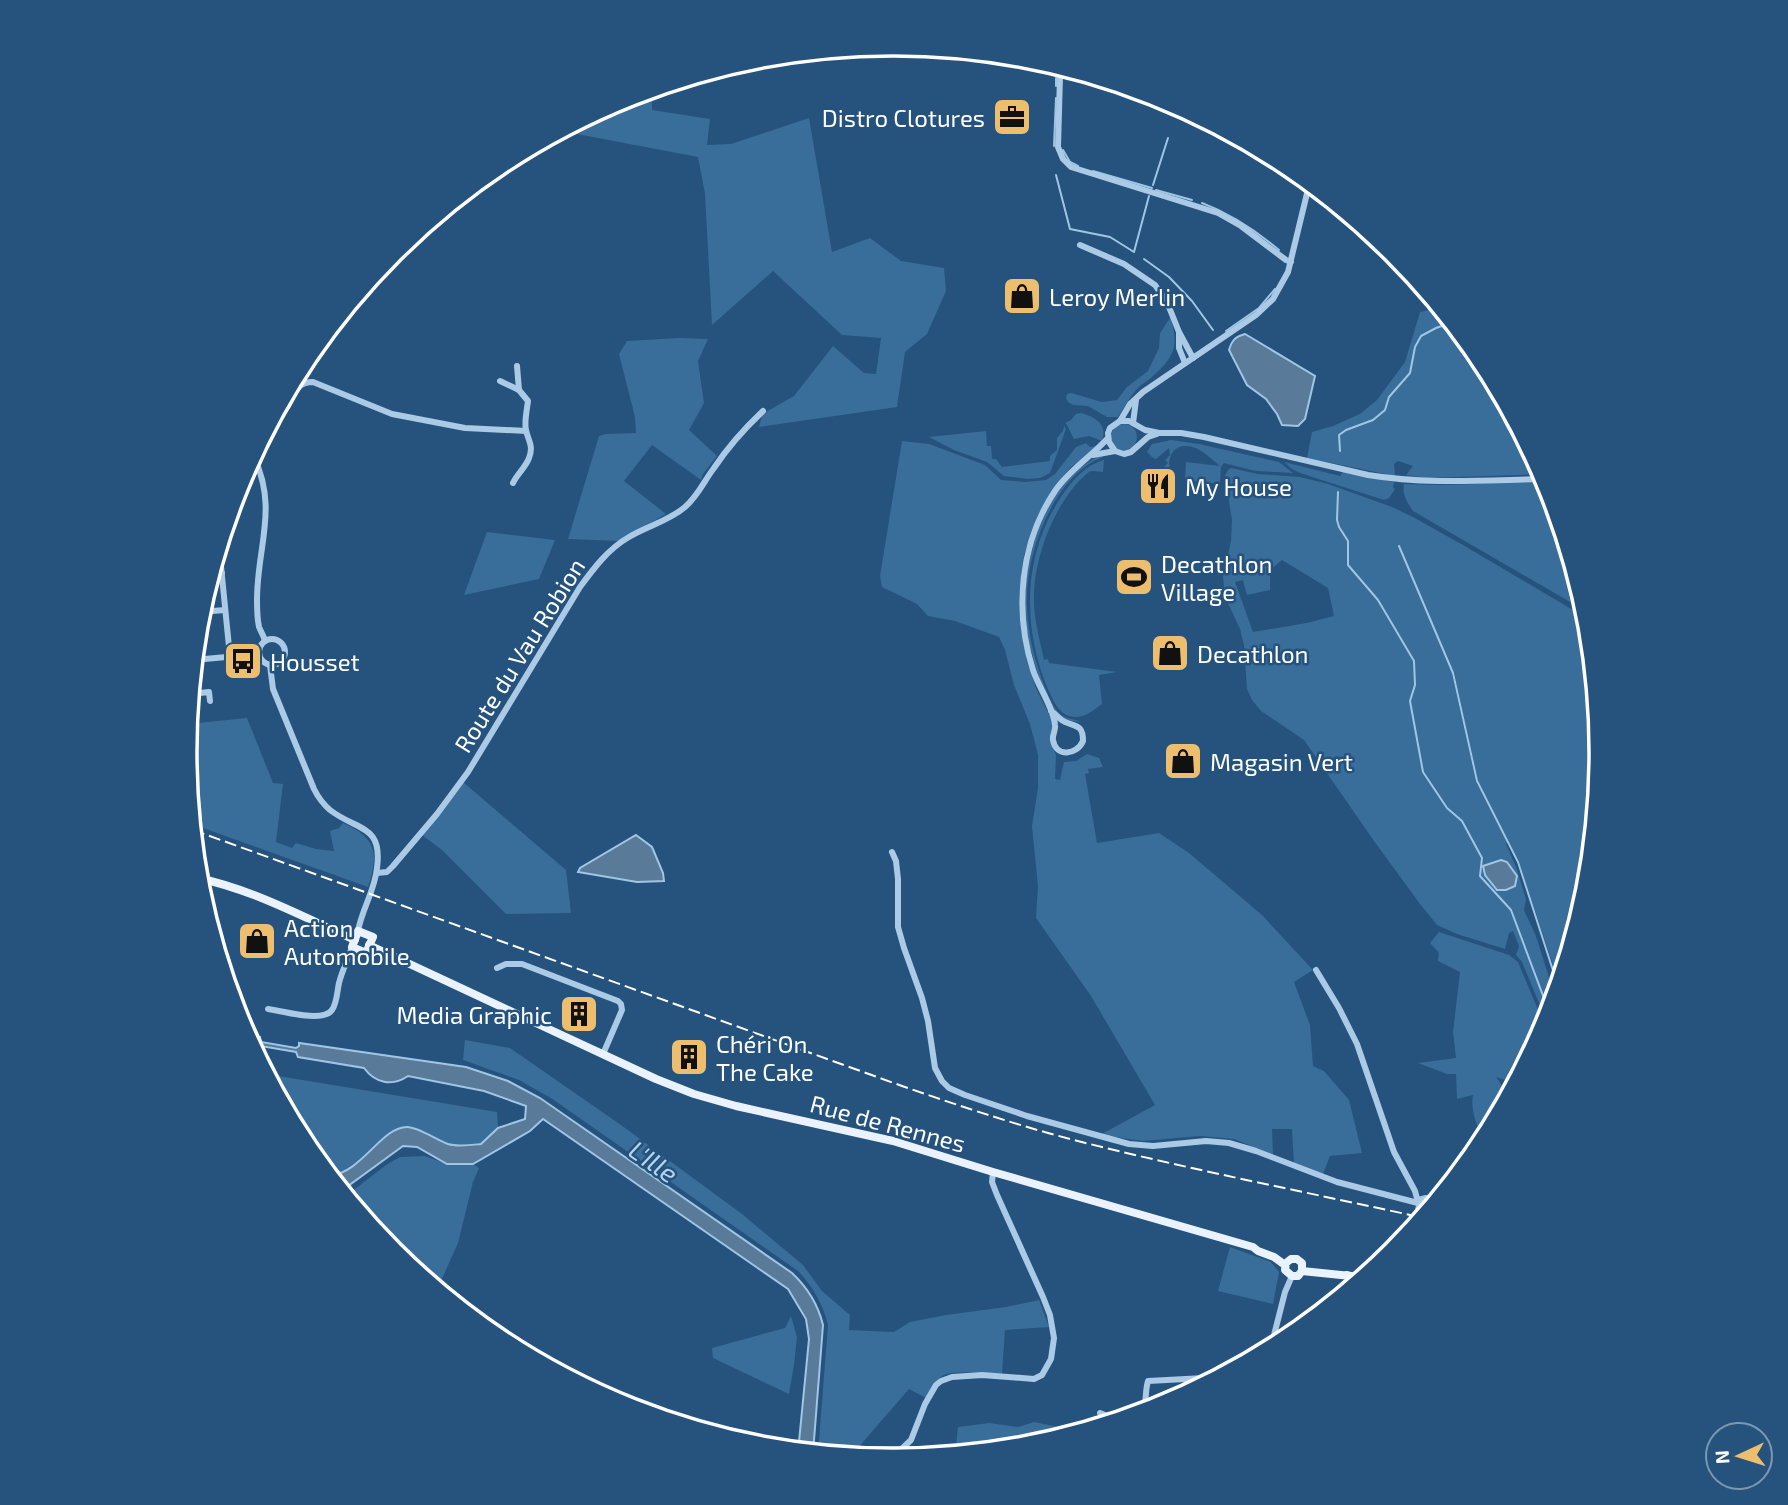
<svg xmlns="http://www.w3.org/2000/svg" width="1788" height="1505" viewBox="0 0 1788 1505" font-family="'Exo 2',sans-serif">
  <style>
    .green { fill: #396d9a; fill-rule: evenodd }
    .water { fill: #597a98; stroke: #9fc6e5; stroke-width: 2 }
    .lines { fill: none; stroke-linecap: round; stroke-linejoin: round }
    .stream { stroke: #9fc6e5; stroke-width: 2 }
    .minor { stroke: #aacae5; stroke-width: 6 }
    .major { stroke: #eaf3fd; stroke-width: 8 }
    .rail { stroke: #fff; stroke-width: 2; stroke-dasharray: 12 5; stroke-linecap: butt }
    .labels { text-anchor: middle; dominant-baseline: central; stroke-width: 5; stroke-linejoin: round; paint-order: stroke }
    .poi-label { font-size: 24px; fill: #fff; stroke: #25537d; text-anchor: start }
    .street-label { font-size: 24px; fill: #fff; stroke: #25537d }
    .water-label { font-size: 26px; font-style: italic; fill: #b5d4ed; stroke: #25537d }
    .rim { fill: none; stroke: #fff; stroke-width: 3.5 }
  </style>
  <rect width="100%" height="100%" fill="#25537d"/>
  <!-- green -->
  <g class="green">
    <path d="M652,89V110L710,119L707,145L731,144L809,118L832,252L870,238L901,261L944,268L946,291L927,334L905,352L897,407L759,427L762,416L764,413L794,396L833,346L864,373L876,374L881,338L842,335L773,271L712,325L705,194L698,157L561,131L623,98Z"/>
    <path d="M1441,307L1484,359L1545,474L1428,478L1406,475L1413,466L1398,461L1394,464L1395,476L1307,458L1312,432L1333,426L1360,414L1377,400L1405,362L1420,312Z"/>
    <path d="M1170,318C1180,344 1174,358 1153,376C1148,381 1141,384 1136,390C1129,398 1124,408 1118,417H1107L1088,406L1073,405L1068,402L1066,398L1067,394L1071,393L1102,402L1117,400L1127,387L1148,371L1159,348L1160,333Z"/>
    <path d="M679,338L708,339L698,361L704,403L689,430L717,456L703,474L701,480L652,445L624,481L666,514L618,541L568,539L599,436L606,434L636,433L635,417L619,354L627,341Z"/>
    <path d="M1081,413C1096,417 1108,425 1102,441L1089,436L1074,439L1067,425L1065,423L1071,420L1076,414Z"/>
    <circle cx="1124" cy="437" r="13"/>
    <path d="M1064,426L1066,429L1050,473L1040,478L1028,479L1004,476L987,462L954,450L929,437L986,431L987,446H991L992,459H996L1002,467L1050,461V456L1057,450V438L1063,431Z"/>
    <path d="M1171,440L1199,444L1279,462L1293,473L1256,471L1224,463L1221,467L1220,484L1185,480L1186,462L1220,466C1213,460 1204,452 1196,448C1175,440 1165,456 1171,474H1157L1168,463L1165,460L1170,455L1169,448L1156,459L1153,458L1147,452L1152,444Z"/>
    <path d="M902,441L929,444L985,465L1001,480L1026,482L1046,480L1055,474L1076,447L1086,443L1090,447L1098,446L1070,468L1054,488L1047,499L1033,528L1024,555L1019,592L1022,636L1027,662L1036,688L1052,721V746L1056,755L1055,779L1060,780L1064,762L1076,761L1087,754L1099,758L1103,767L1088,769L1089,773L1085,774L1097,843L1159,833L1189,853L1262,915L1313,970L1294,982L1310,1025L1313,1066L1324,1071L1349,1100L1362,1153L1330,1156L1323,1174L1294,1164L1292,1129H1272L1273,1155L1234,1139L1200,1136L1143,1141L1100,1135L1155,1105L1091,996L1036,918L1038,886L1032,826L1038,788V755L1030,724L1014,685L1005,650L999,637L955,621L928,616L917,604L882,587L880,576Z"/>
    <path d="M1102,455L1103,457C1054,475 1025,554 1027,603C1027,628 1033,653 1041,677C1046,689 1051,706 1061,715C1067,719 1076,719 1081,722C1076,721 1070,721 1065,719C1050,713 1043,688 1038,674C1030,649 1023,621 1025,594C1028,543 1051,476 1102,455Z"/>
    <path d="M1104,460L1103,472C1101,472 1094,471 1092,471C1087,472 1083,478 1079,481C1052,510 1033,561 1034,601C1034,620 1040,641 1044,660L1048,659L1049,663L1117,672L1099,675L1102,704C1092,711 1083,720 1069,716C1056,712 1050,693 1045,682C1022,621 1024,552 1061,497C1071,482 1085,465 1104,460Z"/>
    <path d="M1284,462L1340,476L1343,472L1394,482L1393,488L1395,489L1389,498L1384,500L1300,473L1292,469Z"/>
    <path d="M1231,468L1258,474L1300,477L1328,484L1392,507L1413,517L1463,545L1590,620L1603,753L1589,891L1560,986L1518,859L1477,781L1454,672L1452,673L1476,782L1507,842L1506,844L1516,867L1526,899L1524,910L1536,936L1556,1000L1548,1025L1522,962L1516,955L1519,946L1513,931L1509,933L1505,949L1457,934L1437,925L1420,904L1374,841L1304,740L1261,711L1252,700L1247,689L1244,645L1240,629L1226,599L1224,588L1223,576L1231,541L1232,520L1225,476L1228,470ZM1282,560L1328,588L1334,616L1307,623L1253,632L1235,582L1243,580L1247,595L1270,590V570Z"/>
    <path d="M1549,482L1589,613L1413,511C1407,502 1402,495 1404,484L1439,485Z"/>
    <path d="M487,532L555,540L539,579L464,595Z"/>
    <path d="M247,718L273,783L283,784L276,842L292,848L296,843L316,849L334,851L330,831L339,828L343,823C377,838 379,854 368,887L192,824L185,752L188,724Z"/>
    <path d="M463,782L566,870L571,913L506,914L442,850L422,835Z"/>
    <path d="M1439,932L1509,955L1518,962L1546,1029L1524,1070L1517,1062L1514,1063L1513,1074L1508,1081L1496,1077L1505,1090C1504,1111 1496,1123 1486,1142C1477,1130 1470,1109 1473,1095L1457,1099L1456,1074H1447L1418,1063L1456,1058L1453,1032L1460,972L1438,961L1439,953L1430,943Z"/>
    <path d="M465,1040L510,1048L621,1125L742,1214L803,1265L822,1291L850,1315L849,1330L894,1332L910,1322L946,1315L1006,1307L1039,1300L1049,1327L1005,1330L1002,1374C989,1373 954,1370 944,1375C935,1379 931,1390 926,1398L909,1389L850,1457L818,1454L828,1325C823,1304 813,1287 798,1271L551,1098L519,1080L463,1060Z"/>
    <path d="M266,1074L497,1112L498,1128L481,1144L450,1145L428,1134L407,1127C398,1132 389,1136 381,1141C364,1154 352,1174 329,1176L304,1146Z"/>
    <path d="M425,1156L447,1164H473L479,1168L473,1182L458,1243L437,1290L393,1253L346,1196L386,1165L400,1157Z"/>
    <path d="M1230,1247L1271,1262L1279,1272L1273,1304L1218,1291Z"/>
    <path d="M791,1316L797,1337L794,1365L789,1394L713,1358L712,1348L785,1328Z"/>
    <path d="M1034,1422L1083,1432L1032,1448L955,1455L958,1427L989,1423L1018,1427Z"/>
  </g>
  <!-- water -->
  <g class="water">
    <path d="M1245,334L1315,376L1305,419L1298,426L1282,425L1277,414L1266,399L1247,385L1229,350C1232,340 1235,337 1245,334Z"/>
    <path d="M636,835L652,847L663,873L664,881L637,882L578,872L580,868Z"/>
    <path d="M1501,860L1507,862L1517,876L1515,886L1506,890H1497L1485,875L1483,866Z"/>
    <path d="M245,1035L260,1037L261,1042L296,1048L299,1046V1043L466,1067L508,1081L540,1098L792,1273C808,1288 818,1304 823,1325L813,1453L798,1452L809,1339L806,1319L788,1289L543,1119L530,1131L473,1164H447L417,1147L403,1146L348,1186L339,1188L329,1176C362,1173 381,1127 407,1127C418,1127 437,1140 448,1144C457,1147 471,1145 481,1144L498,1128L525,1119L526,1106L484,1091L408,1076C392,1087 375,1083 364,1068L298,1057L296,1052L261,1046L258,1051H254Z"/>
  </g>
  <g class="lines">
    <!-- stream -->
    <g class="stream">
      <path d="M1056,74L1059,65"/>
      <path d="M1056,86V78"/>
      <path d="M1054,146L1056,98"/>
      <path d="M1063,150L1070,162L1078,166"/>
      <path d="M1093,171L1152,188"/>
      <path d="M1056,175L1070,229L1110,237L1134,252L1149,196"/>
      <path d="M1153,185L1168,138"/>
      <path d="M1305,188L1307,179"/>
      <path d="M1156,190L1192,200"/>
      <path d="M1202,203C1231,214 1255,230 1279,250"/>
      <path d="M1144,259L1169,277L1192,301L1213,330"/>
      <path d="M1226,331L1259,308L1275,289"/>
      <path d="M1340,451L1339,435L1346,430L1373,420L1385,410L1389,397L1410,373L1415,347L1421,336L1436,328L1453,322"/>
      <path d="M1338,492L1337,520L1339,527L1348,541V565L1378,600L1414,661L1415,685L1410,701L1423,772L1447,808L1462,821L1482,858L1480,876L1511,910L1551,1017"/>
      <path d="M1399,546L1453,673L1477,781L1518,862L1559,989"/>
    </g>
    <!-- minor -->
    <g class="minor">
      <path d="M1062,66L1060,76L1058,147L1063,159L1071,167L1218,213L1241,226L1286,260L1291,262"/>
      <path d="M1080,245L1124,264L1155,285L1167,302L1179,332L1193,358"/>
      <path d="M1179,334V348L1185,363"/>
      <path d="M517,366L519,390"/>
      <path d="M500,381L519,390L528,401C527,409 524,423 526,430C528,441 534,445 529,458C526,467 517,474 513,483"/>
      <path d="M273,418C277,416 281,415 284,411C295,400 292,382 313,382L392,414L465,428L526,431"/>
      <path d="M1120,421H1129L1145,430L1159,433H1181L1204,437L1368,475C1428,485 1488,480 1547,479"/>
      <path d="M1133,423L1136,400"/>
      <path d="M1157,434L1148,437L1131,452L1124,454L1115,451L1109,442L1108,433L1110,428L1120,421L1130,404L1143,392L1256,315L1273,299L1288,272L1310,181"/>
      <path d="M253,455C279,508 257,546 257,600C257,608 257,618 259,627C261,632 264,636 265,641"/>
      <path d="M1093,455L1115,451"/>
      <path d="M224,531L233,523L232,506"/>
      <path d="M219,546L230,657"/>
      <path d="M211,574L222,573"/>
      <path d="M200,612L225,610"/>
      <circle cx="272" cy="652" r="13"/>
      <path d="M194,660L259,654"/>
      <path d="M270,665L273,689L314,789C318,797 323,804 330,810C357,831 383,824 377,868C375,890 362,909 358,931"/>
      <path d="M191,694L209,692L210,701"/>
      <path d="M1051,711C1056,714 1060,720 1065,722C1077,727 1083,725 1083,741C1077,755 1056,758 1053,740C1052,735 1056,730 1055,725C1054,709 1038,686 1033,670C1014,611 1020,543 1055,491C1069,470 1091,457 1108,438"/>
      <path d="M892,852L896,861L898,879V927L904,948L922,998L928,1021L935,1068L942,1081L949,1088L965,1095L1027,1116L1129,1144L1153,1146L1206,1141L1229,1143L1256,1151L1337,1182L1418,1203"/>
      <path d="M377,873L387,872L393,866L437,814L468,772L580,587C594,568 608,549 629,537C647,526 669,521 685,507C698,496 704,481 714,468C728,447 745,428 763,411"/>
      <path d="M497,968L506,964H522L618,1001L621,1004L622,1010L603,1054"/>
      <path d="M1316,970L1339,1008L1357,1044L1394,1152L1415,1191L1419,1206L1413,1231"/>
      <path d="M268,1009C282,1011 323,1023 332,1010C337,1003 337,992 339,983C342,971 348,959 352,947"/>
      <path d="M1418,1200L1426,1198L1436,1203"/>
      <path d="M1270,1351L1285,1292L1292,1276"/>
      <path d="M1100,1413L1117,1420H1125"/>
      <path d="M1131,1418C1151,1408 1143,1398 1148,1381L1223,1377"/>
      <path d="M889,1461L911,1440L925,1404L936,1385L941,1381L952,1377L982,1375L1034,1379L1042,1375L1051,1359L1054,1338L1050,1315L1043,1297L997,1195L992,1182L993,1172"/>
    </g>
    <!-- major -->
    <g class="major">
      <path d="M198,878C254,890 303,917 355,940"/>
      <path d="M358,931L373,937L366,953L352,947Z"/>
      <path d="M369,945L538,1024L656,1079L694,1094L736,1106L893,1141L993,1172L1253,1247L1258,1251L1274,1257L1285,1265"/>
      <path d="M1302,1271V1263L1297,1259H1291L1286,1263L1285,1270L1292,1276H1298L1302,1271L1351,1276"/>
      <path d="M1347,1275L1364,1280"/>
    </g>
    <!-- rail -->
    <path class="rail" d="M193,830L902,1086C957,1105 1013,1124 1070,1139C1187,1169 1306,1192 1424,1218"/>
  </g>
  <!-- icons -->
  <defs>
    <symbol id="office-square" viewBox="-11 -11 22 22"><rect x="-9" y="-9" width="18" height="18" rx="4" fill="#eebe6f" stroke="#25537d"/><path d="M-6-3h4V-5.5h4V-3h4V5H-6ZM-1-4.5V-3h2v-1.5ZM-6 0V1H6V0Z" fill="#111"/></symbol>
    <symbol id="shop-square" viewBox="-11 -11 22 22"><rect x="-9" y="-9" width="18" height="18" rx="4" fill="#eebe6f" stroke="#25537d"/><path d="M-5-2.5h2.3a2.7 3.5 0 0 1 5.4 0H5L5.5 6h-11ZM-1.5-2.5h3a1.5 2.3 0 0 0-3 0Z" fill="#111"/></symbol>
    <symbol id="restaurant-square" viewBox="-11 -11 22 22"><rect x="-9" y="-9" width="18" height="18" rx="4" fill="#eebe6f" stroke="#25537d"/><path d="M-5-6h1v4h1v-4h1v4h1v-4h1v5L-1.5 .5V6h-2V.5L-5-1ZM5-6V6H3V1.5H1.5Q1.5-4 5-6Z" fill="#111"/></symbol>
    <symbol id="stadium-square" viewBox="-11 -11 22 22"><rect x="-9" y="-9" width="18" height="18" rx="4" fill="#eebe6f" stroke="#25537d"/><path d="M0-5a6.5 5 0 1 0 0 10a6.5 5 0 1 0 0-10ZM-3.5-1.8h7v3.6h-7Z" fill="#111"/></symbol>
    <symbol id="bus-square" viewBox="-11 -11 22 22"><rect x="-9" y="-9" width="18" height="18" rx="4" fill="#eebe6f" stroke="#25537d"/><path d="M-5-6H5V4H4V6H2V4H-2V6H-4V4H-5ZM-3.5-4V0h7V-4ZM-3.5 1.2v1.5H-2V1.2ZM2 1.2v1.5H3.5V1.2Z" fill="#111"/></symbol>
    <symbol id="building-square" viewBox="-11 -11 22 22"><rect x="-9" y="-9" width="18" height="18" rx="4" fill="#eebe6f" stroke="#25537d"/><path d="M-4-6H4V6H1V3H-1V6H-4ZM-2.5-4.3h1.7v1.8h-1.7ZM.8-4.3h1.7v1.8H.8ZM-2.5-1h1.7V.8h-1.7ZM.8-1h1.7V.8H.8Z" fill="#111"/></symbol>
  </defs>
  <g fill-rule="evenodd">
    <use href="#office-square" x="990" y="95" width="44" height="44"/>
    <use href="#shop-square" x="1000" y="274" width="44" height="44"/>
    <use href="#restaurant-square" x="1136" y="464" width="44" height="44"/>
    <use href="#stadium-square" x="1112" y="555" width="44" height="44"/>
    <use href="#shop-square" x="1148" y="631" width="44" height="44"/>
    <use href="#bus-square" x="221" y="639" width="44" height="44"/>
    <use href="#shop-square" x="1161" y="739" width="44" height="44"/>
    <use href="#shop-square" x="235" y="919" width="44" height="44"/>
    <use href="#building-square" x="557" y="992" width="44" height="44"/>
    <use href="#building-square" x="667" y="1035" width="44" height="44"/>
  </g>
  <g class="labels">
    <!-- poi labels -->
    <g class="poi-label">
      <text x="985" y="117" text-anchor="end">Distro Clotures</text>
      <text x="1049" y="296">Leroy Merlin</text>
      <text x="1185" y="486">My House</text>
      <text x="1161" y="563">Decathlon<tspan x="1161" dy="28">Village</tspan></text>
      <text x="1197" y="653">Decathlon</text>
      <text x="270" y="661">Housset</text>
      <text x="1210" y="761">Magasin Vert</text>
      <text x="284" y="927">Action<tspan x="284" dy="28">Automobile</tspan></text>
      <text x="552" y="1014" text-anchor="end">Media Graphic</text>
      <text x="716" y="1043">Chéri On<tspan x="716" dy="28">The Cake</tspan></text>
    </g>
    <!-- street labels -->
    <g class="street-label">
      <text transform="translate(519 655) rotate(-58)">Route du Vau Robion</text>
      <text transform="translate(888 1123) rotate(15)">Rue de Rennes</text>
    </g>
    <!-- water labels -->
    <g class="water-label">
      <text transform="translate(654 1161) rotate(35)">L'Ille</text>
    </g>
  </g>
  <!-- crop -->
  <path d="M0 0H1788V1505H0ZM197 752a696 696 0 1 1 1392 0a696 696 0 1 1-1392 0Z" fill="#25537d" fill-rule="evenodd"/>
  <path class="rim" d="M197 752a696 696 0 1 1 1392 0a696 696 0 1 1-1392 0Z"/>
  <!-- north arrow -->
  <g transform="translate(1739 1456) rotate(266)"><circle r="33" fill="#25537d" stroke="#7c98b1" stroke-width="2"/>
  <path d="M0-5L12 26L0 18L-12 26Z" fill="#eebe6f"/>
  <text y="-10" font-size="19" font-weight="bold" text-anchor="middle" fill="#ffffff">N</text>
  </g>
</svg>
